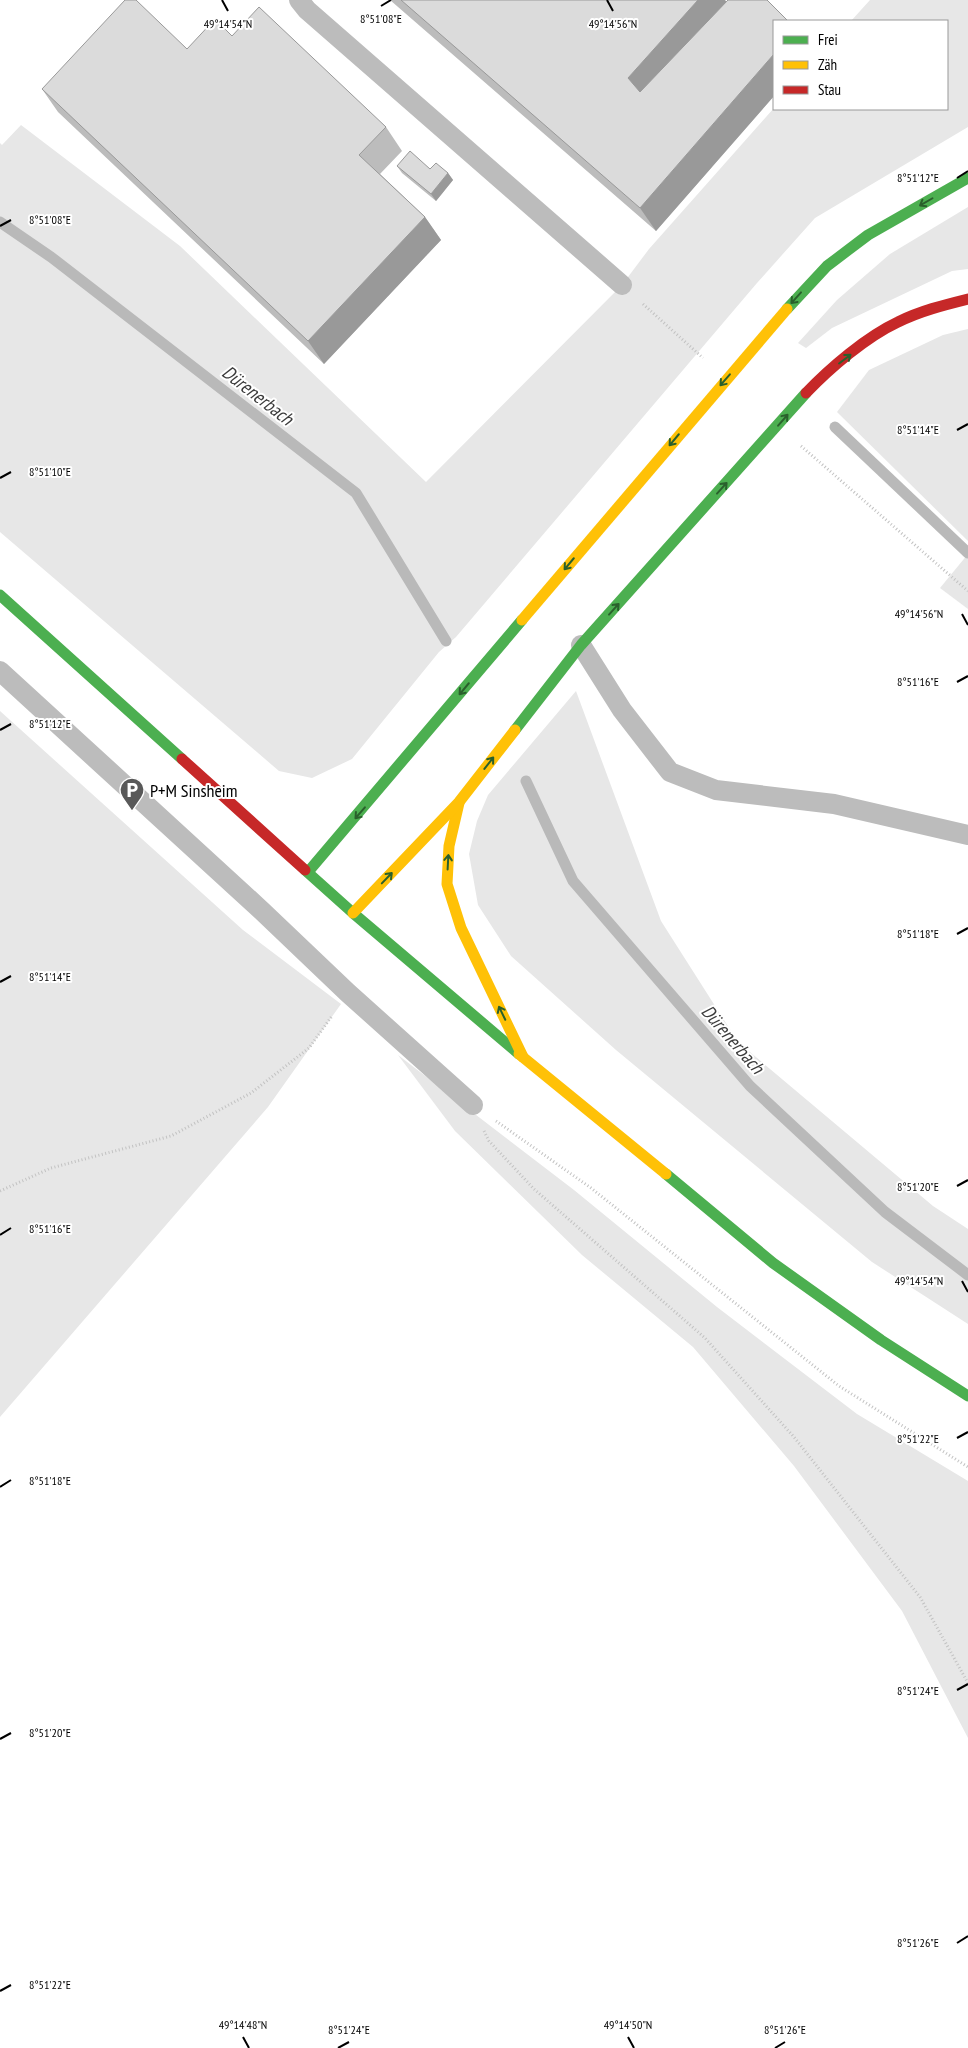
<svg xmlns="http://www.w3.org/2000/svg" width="968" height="2048" viewBox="0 0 968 2048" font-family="'PT Sans Narrow',sans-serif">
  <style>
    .green { fill: #e7e7e7 }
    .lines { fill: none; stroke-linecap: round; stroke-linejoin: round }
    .stream { stroke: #b9b9b9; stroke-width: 11 }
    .path { stroke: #c2c2c2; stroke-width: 3; stroke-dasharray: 1 2.5; stroke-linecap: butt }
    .lane { stroke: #bcbcbc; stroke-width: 20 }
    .fast { stroke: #4caf50; stroke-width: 11 }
    .slow { stroke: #ffc107; stroke-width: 11 }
    .jam { stroke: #c62828; stroke-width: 11 }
    .wall { fill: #bcbcbc }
    .shaded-wall { fill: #999 }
    .building { fill: #dbdbdb; stroke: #999 }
    .oneway { stroke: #2a602c }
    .ticks { fill: none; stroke: #000; stroke-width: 2 }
    .labels { text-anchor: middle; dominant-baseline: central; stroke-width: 4; stroke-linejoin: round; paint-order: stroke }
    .poi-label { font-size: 18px; fill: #000; stroke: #fff; text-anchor: start }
    .water-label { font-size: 19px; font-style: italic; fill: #3c3c3c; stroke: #fff }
    .ticks-label { font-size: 12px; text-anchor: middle; fill: #000; stroke: #fff; stroke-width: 4; stroke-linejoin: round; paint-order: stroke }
  </style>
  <rect width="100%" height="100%" fill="#fff"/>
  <!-- green -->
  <g class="green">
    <path d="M870,0H968V127L815,218L757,283L456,637L439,652L352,759L312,778L279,771L0,532V143L2,145L21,125L180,246L426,482L622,285L649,249L774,108L947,109V21H851Z"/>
    <path d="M968,207V269L952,271L832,328L806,348L798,343L837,300L890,254Z"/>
    <path d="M968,329V541L837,412L869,370L943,335Z"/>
    <path d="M968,554V609L940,588Z"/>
    <path d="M576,691L661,921L738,1042L933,1206L968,1229V1324L872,1262L616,1050L511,956L478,905L469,854L477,821L488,795Z"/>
    <path d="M0,711L243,930L341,1004L268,1107L0,1417Z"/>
    <path d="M398,1055L574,1190L717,1307L857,1414L968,1481V1738L902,1611L794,1466L693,1347L582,1255L455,1131Z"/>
  </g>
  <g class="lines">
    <!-- stream -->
    <g class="stream">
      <path d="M0,222L51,257L356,493L446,641"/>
      <path d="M835,427L968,553"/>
      <path d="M526,781L573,881L750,1086L885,1212L968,1275"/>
    </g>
    <!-- path -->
    <g class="path">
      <path d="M643,304L703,358"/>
      <path d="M801,446L968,591"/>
      <path d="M496,1121L591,1188L839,1386L968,1467"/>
      <path d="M484,1131L489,1141L534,1189L705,1338L794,1437L920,1597L968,1683"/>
      <path d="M0,1191L51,1168L171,1136L251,1093L309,1048L332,1016"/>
    </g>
    <!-- lane -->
    <g class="lane">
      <path d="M299,0L307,10L622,285"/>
      <path d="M581,645L622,710L670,772L716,790L834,804L968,835"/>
      <path d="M0,671L262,911L348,993L473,1105"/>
    </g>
    <!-- fast -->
    <g class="fast">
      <path d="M787,309L827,266L868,235L968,178"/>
      <path d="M0,595L182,759"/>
      <path d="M515,730L581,645L806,393"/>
      <path d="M305,870L353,913L519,1054"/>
      <path d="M308,872L522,620"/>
      <path d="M666,1174L773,1263L881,1340L968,1396"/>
    </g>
    <!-- slow -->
    <g class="slow">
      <path d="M522,620L787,309"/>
      <path d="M459,803L449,846L447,884L461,928L523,1057"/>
      <path d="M353,913L459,802L515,730"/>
      <path d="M519,1054L666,1174"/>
    </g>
    <!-- jam -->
    <g class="jam">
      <path d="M806,393C830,368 866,337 898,322C920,311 944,305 968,299"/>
      <path d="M182,759L305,870"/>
    </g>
  </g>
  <!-- wall -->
  <g class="wall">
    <path d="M390,0H725L726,2L774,21V96L656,231Z"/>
    <path d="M232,36L386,127L402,151L380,174L425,217L441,240L324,364L58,112L42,89Z"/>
    <path d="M397,166L430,169L448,173L453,180L436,201L402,173Z"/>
  </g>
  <!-- shaded-wall -->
  <g class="shaded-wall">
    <path d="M698,0H725L729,6L645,102L628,78Z"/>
    <path d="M774,54V96L656,231L640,208Z"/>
    <path d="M448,173L453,180L436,201L431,194Z"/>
    <path d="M425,217L441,240L324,364L308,341Z"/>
  </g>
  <!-- building -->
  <g class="building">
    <path d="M125,0H136L187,49L215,19L232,36L259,7L386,127L359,155L425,217L308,341L42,89Z"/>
    <path d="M401,0H698L628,78L640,92L728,0H767L788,21H774V54L640,208Z"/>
    <path d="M410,151L430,169L436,163L448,173L431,194L397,166Z"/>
  </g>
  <!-- one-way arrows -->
  <defs><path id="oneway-shaft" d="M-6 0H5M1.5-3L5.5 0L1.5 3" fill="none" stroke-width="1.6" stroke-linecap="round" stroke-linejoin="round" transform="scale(1.25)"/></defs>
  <g class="oneway">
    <use href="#oneway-shaft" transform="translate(926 202) rotate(150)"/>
    <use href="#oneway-shaft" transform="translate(796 298) rotate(132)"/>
    <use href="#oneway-shaft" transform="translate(845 359) rotate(-37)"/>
    <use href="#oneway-shaft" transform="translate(725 380) rotate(131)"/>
    <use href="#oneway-shaft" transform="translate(783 420) rotate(-49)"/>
    <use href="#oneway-shaft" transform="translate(674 440) rotate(130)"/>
    <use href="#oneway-shaft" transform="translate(722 488) rotate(-48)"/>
    <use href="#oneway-shaft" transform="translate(569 564) rotate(130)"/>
    <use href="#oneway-shaft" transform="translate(614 609) rotate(-48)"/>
    <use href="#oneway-shaft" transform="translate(464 689) rotate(130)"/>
    <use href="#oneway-shaft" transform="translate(489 763) rotate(-52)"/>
    <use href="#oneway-shaft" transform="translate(360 813) rotate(131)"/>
    <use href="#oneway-shaft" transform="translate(448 862) rotate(-87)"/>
    <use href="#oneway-shaft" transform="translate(387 878) rotate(-46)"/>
    <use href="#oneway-shaft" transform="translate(502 1013) rotate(-116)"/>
  </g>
  <!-- ticks -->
  <path class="ticks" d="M222,0L228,11M607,0L613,11M381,6L391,0M957,178L968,171M0,226L11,220M957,430L968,424M0,478L11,472M962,614L968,625M957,682L968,676M0,730L11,724M957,934L968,928M0,982L11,976M957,1186L968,1180M0,1235L11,1228M962,1281L968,1292M957,1438L968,1432M0,1487L11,1480M957,1690L968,1684M0,1739L11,1733M957,1943L968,1936M0,1991L11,1985M243,2037L249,2048M628,2037L634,2048M338,2048L349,2042M775,2048L785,2042"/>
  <!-- icons -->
  <defs>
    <symbol id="parking-pin" viewBox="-11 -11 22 30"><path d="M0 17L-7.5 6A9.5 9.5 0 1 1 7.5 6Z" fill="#595959" stroke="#fff"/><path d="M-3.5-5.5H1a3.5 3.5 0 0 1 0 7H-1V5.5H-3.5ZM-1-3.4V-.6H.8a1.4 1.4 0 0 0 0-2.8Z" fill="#fff"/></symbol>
  </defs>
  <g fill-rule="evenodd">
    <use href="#parking-pin" x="118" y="776" width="28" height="38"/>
  </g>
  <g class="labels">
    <!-- poi labels -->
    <g class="poi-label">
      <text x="150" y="790">P+M Sinsheim</text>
    </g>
    <!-- water labels -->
    <g class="water-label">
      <text transform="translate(258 395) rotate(38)">Dürenerbach</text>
      <text transform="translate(733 1039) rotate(49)">Dürenerbach</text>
    </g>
  </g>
  <g class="ticks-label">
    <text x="381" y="23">8°51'08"E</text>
    <text x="228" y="28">49°14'54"N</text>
    <text x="613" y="28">49°14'56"N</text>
    <text x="918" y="182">8°51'12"E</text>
    <text x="50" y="224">8°51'08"E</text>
    <text x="918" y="434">8°51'14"E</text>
    <text x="50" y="476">8°51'10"E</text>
    <text x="919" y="618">49°14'56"N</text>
    <text x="918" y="686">8°51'16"E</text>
    <text x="50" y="728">8°51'12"E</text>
    <text x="918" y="938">8°51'18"E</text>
    <text x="50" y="981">8°51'14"E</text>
    <text x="918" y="1191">8°51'20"E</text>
    <text x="50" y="1233">8°51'16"E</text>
    <text x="919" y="1285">49°14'54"N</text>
    <text x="918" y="1443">8°51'22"E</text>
    <text x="50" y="1485">8°51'18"E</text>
    <text x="918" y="1695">8°51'24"E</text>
    <text x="50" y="1737">8°51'20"E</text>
    <text x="918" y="1947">8°51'26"E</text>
    <text x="50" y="1989">8°51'22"E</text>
    <text x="243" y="2029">49°14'48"N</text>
    <text x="628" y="2029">49°14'50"N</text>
    <text x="349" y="2034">8°51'24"E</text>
    <text x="785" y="2034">8°51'26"E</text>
  </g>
  <!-- legend -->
  <rect x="773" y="20" width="175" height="90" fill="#ffffff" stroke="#999999"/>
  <rect x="783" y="36" width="25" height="8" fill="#4caf50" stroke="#999999"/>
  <text x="818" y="45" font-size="15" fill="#000000">Frei</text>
  <rect x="783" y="61" width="25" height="8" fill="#ffc107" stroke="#999999"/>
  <text x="818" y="70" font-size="15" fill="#000000">Zäh</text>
  <rect x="783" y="86" width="25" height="8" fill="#c62828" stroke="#999999"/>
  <text x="818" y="95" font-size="15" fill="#000000">Stau</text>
</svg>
